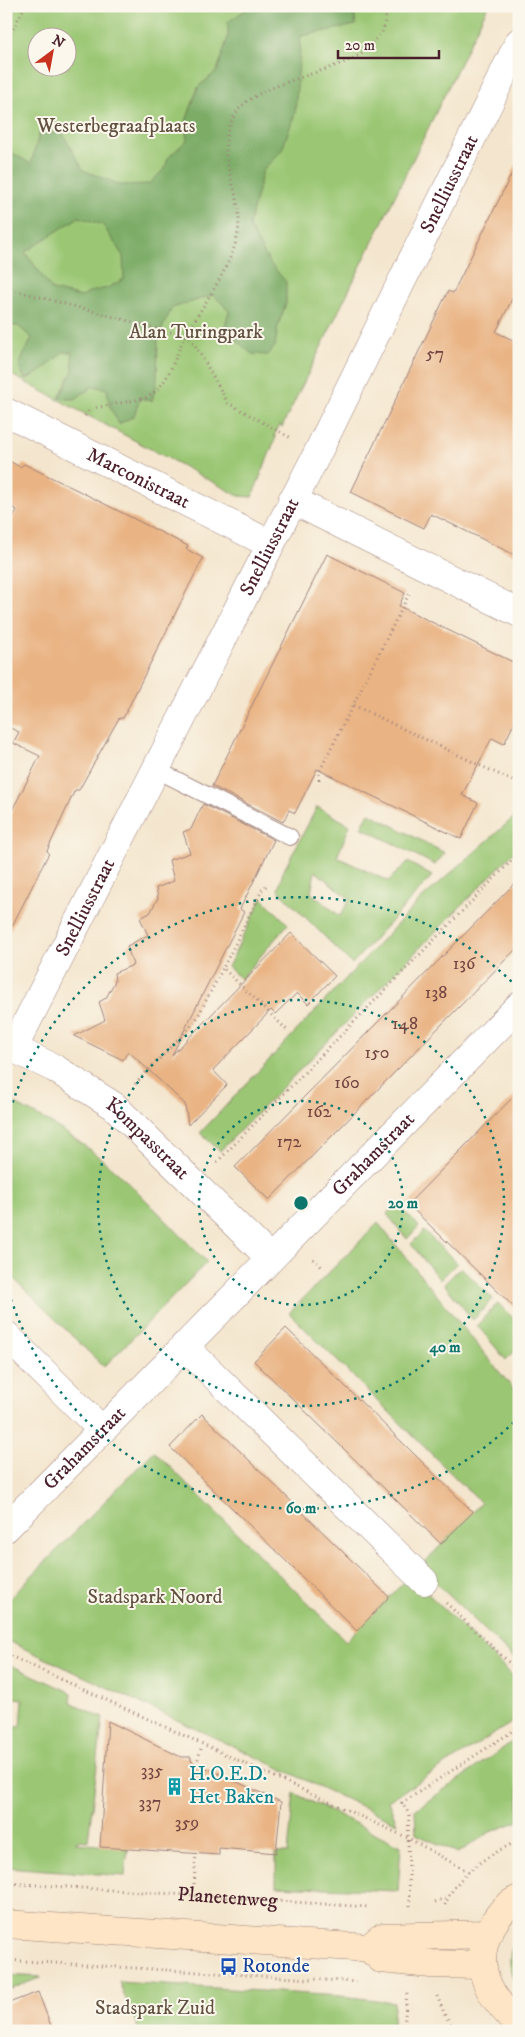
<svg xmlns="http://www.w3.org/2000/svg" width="525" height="2037" viewBox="0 0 525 2037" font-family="'IM FELL DW Pica',serif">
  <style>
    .green { fill: #9bc775; stroke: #727350; fill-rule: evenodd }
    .forest { fill: #7cac66; stroke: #636648; fill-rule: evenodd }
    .building { fill: #e9b383 }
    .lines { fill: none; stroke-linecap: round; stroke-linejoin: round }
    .lane-casing { stroke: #9f827c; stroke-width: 18 }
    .street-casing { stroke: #9f827c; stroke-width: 29 }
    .secondary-casing { stroke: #9f827c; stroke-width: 29 }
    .path { stroke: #9f827c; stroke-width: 3; stroke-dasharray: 1 4; stroke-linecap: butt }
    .lane { stroke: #fff; stroke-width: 16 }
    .street { stroke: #fff; stroke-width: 28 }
    .secondary { stroke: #fde5c5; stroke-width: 28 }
    .ring { fill: none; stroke: #0f766e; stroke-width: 2.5; stroke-dasharray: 2.5 5 }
    .labels { text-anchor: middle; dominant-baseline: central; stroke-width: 4; stroke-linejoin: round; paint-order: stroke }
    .number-label { font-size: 18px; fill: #724441 }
    .park-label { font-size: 20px; fill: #625141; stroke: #fbf7ec }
    .street-label { font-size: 20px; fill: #4a1f2b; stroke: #fbf7ec }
    .culture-label { font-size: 20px; fill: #0d838f; stroke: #fbf7ec; text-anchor: start }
    .transit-label { font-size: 20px; fill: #164399; stroke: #fbf7ec; text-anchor: start }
    .centre { fill: #0f766e; stroke: #fbf7ec; stroke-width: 2.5 }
    .ring-label { font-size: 15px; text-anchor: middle; font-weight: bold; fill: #0f766e; stroke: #fbf7ec; stroke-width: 4; stroke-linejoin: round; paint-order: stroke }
  </style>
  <rect width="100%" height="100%" fill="#fbf7ec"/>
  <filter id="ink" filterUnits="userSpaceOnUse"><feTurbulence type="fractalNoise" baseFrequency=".02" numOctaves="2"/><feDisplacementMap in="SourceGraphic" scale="10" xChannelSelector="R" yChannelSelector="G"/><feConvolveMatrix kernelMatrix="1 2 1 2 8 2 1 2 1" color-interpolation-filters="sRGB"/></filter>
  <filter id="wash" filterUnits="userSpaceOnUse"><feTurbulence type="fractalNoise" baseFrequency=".0096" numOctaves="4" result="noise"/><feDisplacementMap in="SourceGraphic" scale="20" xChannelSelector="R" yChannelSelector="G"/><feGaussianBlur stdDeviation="1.12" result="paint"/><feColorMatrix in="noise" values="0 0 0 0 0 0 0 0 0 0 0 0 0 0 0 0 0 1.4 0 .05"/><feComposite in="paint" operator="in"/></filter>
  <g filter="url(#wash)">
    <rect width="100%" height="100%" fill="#f4e6ce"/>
    <!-- green -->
    <g class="green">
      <path d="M6,6H488L282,427L279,425L274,436L276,437L252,497L239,496L6,372ZM38,38H68V68H38Z"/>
      <path d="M317,807L350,825L337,857L388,881L408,862L432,876L352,964L278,890L283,872ZM315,871L350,899L340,916L311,893Z"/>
      <path d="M369,813L445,853L435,865L361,827Z"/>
      <path d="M519,813V847L220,1151L200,1133L420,900Z"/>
      <path d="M262,898L288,924L241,979L228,967Z"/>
      <path d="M6,1099C32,1113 58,1126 82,1144C128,1177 166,1222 207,1262L104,1367L6,1271Z"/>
      <path d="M396,1204L419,1226L407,1239L387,1214Z"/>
      <path d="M378,1223L519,1396V1663L430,1577L424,1563L481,1503L289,1313Z"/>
      <path d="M424,1231L457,1263L440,1280L411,1244Z"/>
      <path d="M461,1267L493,1299L473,1320L444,1284Z"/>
      <path d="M498,1303L519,1324V1347L506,1360L477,1325Z"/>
      <path d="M154,1451L346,1641L407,1579L421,1587L519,1682V1718L388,1801L397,1823L6,1640V1602Z"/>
      <path d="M6,1663L72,1693L71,1702L98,1716H103L88,1841L77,1840L76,1843L128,1848L125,1876L6,1867V1726L21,1727L23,1699L6,1697Z"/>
      <path d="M519,1737V1821L490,1832L458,1853L416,1834L415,1810Z"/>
      <path d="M294,1793L401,1846L398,1891L276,1886V1853H288Z"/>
      <path d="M519,1935V1990C508,1972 506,1953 519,1935Z"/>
      <path d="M6,1975L42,1977L6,1991Z"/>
      <path d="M119,1982L340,1996L394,2002L393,2026L384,2031H139Z"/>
    </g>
    <!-- forest -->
    <path class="forest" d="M251,6H353L356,25L301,36L295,113L282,150L263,170L249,226L269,262L286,282V303L278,326L275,346L268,355L252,354L224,329L229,311L214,295L172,308L158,337L157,381L152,401L140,398L134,416L119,424L109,405L107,389L93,386L75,399L59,398L73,370L72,352H63L42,371L25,380L19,365L32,338L18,326H6V149L31,164L39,134L62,132L83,170L121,185L149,184L165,168L168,158L187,140L185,124L198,87L217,71L228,37V22ZM79,217L103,225L123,256L124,279L107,288L89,292L82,297L52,290L25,252Z"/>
    <g id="blocks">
      <!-- building -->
      <g class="building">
        <path d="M519,159V285L496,332L519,343V557L431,514L424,528L351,492L448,291L453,293Z"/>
        <path d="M6,459L20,467L24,464L77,490L188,546L186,549L203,558L123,718H119L79,790H75L47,851L49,853L6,938V822L40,756L13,743L19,732L6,726V530L17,510L6,504Z"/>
        <path d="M327,554L405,593L399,606L519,665V713L504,744L492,738L462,795L478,803L461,839L317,769L295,813L289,810L283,822L212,786Z"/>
        <path d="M203,804L274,840L240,909L244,912L172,1055L291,933L335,976L308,1004L297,993L275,1014L271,1010L213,1070L227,1085L188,1125L185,1104L128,1051L123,1060L74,1036L105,1020L99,1002L106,998L115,981L114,973L133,965L127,946L148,935L140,918L150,913L158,898L156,888L174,881L169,860L190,853L183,832L191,829Z"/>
        <path d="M519,879V946L269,1200L235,1167Z"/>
        <path d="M519,1091V1312L408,1204Z"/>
        <path d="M286,1328L473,1512L441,1544L254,1361Z"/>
        <path d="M202,1414L389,1597L357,1631L170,1447Z"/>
        <path d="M108,1721L181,1757H191V1761L281,1802L276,1853L219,1848V1855L100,1847Z"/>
        <path d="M38,1992L53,2031H6V2004Z"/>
      </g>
    </g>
  </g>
  <g filter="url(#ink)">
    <use href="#blocks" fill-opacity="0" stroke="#9f827c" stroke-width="1"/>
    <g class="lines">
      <defs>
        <path id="lane" d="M155,769L290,837"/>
        <g id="street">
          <path id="s2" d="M6,412L270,544"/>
          <path d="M292,500L519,613"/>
          <path id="s3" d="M6,1045L54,1068L114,1106L270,1258"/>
          <path id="s4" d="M13,1049L317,454L519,42"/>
          <path d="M6,1335L102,1430"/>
          <path d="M184,1346L424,1581"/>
          <path id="s5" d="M6,1528L519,1006"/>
        </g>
        <g id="secondary">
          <path d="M519,1899C507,1904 498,1915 492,1926C469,1964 489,1998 519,2024"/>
          <path d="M6,1924L369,1948L381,1959L431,1964L481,1965"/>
          <path d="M369,1948L382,1937L487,1934"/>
        </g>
      </defs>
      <!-- lane casing -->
      <use href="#lane" class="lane-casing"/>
      <!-- street casing -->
      <use href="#street" class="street-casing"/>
      <!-- secondary casing -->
      <use href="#secondary" class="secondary-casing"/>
      <!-- path -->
      <g class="path">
        <path d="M6,42L25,6"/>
        <path d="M6,288L185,336L194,343L228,403L291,438"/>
        <path d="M85,416L90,409C101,406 142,400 149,396C171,382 174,356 186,335C203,304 238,259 239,223C240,182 211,155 236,113C255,83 329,74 361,54C366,51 370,45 374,41C376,38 380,35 382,32C385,25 386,14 388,6"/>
        <path d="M409,594L353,705L515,782L519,778"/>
        <path d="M319,780V772L353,705"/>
        <path d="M266,886L262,890L223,968L287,1030"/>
        <path d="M135,1084L195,1022L223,968"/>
        <path d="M217,1162L519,853"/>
        <path d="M313,1259L324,1269"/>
        <path d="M446,1603L519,1672"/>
        <path d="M6,1654L408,1838L469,1872"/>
        <path d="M195,1769L202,1745"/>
        <path id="s1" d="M6,1883L369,1907"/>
        <path d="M194,1884L196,1853"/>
        <path d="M435,1902L448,1897"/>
        <path d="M445,1905C455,1876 491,1852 519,1841"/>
        <path d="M410,1906L408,1838L409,1814L402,1803L519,1727"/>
        <path d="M6,1960L359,1982"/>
        <path d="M437,1996L445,2015L455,2031"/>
        <path d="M398,2031L404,2028L407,1992"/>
      </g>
      <!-- lane -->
      <use href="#lane" class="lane"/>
      <!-- street -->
      <use href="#street" class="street"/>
      <!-- secondary -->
      <use href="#secondary" class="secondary"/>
    </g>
  </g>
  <!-- distance rings -->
  <g class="ring">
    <circle cx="301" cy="1203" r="102"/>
    <circle cx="301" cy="1203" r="203"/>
    <path d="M519 1417A305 305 0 0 1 6 1282M6 1124A305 305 0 0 1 519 989"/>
  </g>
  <!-- icons -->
  <defs>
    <symbol id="building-bare" viewBox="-9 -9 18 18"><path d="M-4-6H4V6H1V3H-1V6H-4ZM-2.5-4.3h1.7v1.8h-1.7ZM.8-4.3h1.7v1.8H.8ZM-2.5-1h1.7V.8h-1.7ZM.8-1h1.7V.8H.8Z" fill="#0f9aa8" stroke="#fbf7ec" stroke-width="2.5" paint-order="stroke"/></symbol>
    <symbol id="bus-bare" viewBox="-9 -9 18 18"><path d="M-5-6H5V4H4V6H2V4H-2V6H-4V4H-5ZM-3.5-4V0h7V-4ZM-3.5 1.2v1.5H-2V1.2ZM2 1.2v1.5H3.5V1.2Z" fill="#1a4fb4" stroke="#fbf7ec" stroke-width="2.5" paint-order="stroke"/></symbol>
  </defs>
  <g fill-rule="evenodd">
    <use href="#building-bare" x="162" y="1774" width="25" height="25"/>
    <use href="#bus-bare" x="216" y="1954" width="25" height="25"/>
  </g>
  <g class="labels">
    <!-- number labels -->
    <g class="number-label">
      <text x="435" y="354">57</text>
      <text x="464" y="964">136</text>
      <text x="436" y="993">138</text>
      <text x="405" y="1024">148</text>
      <text x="377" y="1053">150</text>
      <text x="347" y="1083">160</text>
      <text x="319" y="1112">162</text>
      <text x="289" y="1142">172</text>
      <text x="152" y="1771">335</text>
      <text x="150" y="1803">337</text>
      <text x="187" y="1823">359</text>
    </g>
    <!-- park labels -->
    <g class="park-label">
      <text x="116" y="126">Westerbegraafplaats</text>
      <text x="196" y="332">Alan Turingpark</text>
      <text x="155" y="1597">Stadspark Noord</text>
      <text x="155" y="2008">Stadspark Zuid</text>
    </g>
    <!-- street labels -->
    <g class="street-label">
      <text stroke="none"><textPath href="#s4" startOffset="969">Snelliusstraat</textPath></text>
      <text stroke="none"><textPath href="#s2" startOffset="148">Marconistraat</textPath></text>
      <text stroke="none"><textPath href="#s4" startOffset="564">Snelliusstraat</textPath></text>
      <text stroke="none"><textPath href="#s4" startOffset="159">Snelliusstraat</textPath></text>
      <text stroke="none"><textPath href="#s3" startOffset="171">Kompasstraat</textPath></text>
      <text stroke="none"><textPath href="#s5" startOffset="524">Grahamstraat</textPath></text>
      <text stroke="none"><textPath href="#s5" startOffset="112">Grahamstraat</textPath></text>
      <text stroke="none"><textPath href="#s1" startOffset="222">Planetenweg</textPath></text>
    </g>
    <!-- culture labels -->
    <g class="culture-label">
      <text x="189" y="1774">H.O.E.D.<tspan x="189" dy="23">Het Baken</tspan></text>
    </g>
    <!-- transit labels -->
    <g class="transit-label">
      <text x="242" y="1966">Rotonde</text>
    </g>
  </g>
  <circle cx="301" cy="1203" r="8" class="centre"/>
  <g class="ring-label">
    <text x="403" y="1208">20 m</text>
    <text x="445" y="1352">40 m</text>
    <text x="301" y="1513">60 m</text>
  </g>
  <!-- margin -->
  <rect width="525" height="2037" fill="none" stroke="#fbf7ec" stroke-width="25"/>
  <!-- north arrow -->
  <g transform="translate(52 52) rotate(32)"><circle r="24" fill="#fbf7ec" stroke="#b4a19f"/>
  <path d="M0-4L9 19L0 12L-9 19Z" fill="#c8321e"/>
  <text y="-8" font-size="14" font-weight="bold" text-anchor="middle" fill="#4a1f2b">N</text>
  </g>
  <!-- scale -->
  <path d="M338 50v8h101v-8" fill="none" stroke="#4a1f2b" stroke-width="2.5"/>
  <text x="345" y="50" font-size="15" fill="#4a1f2b" stroke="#fbf7ec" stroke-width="4" paint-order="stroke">20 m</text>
</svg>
